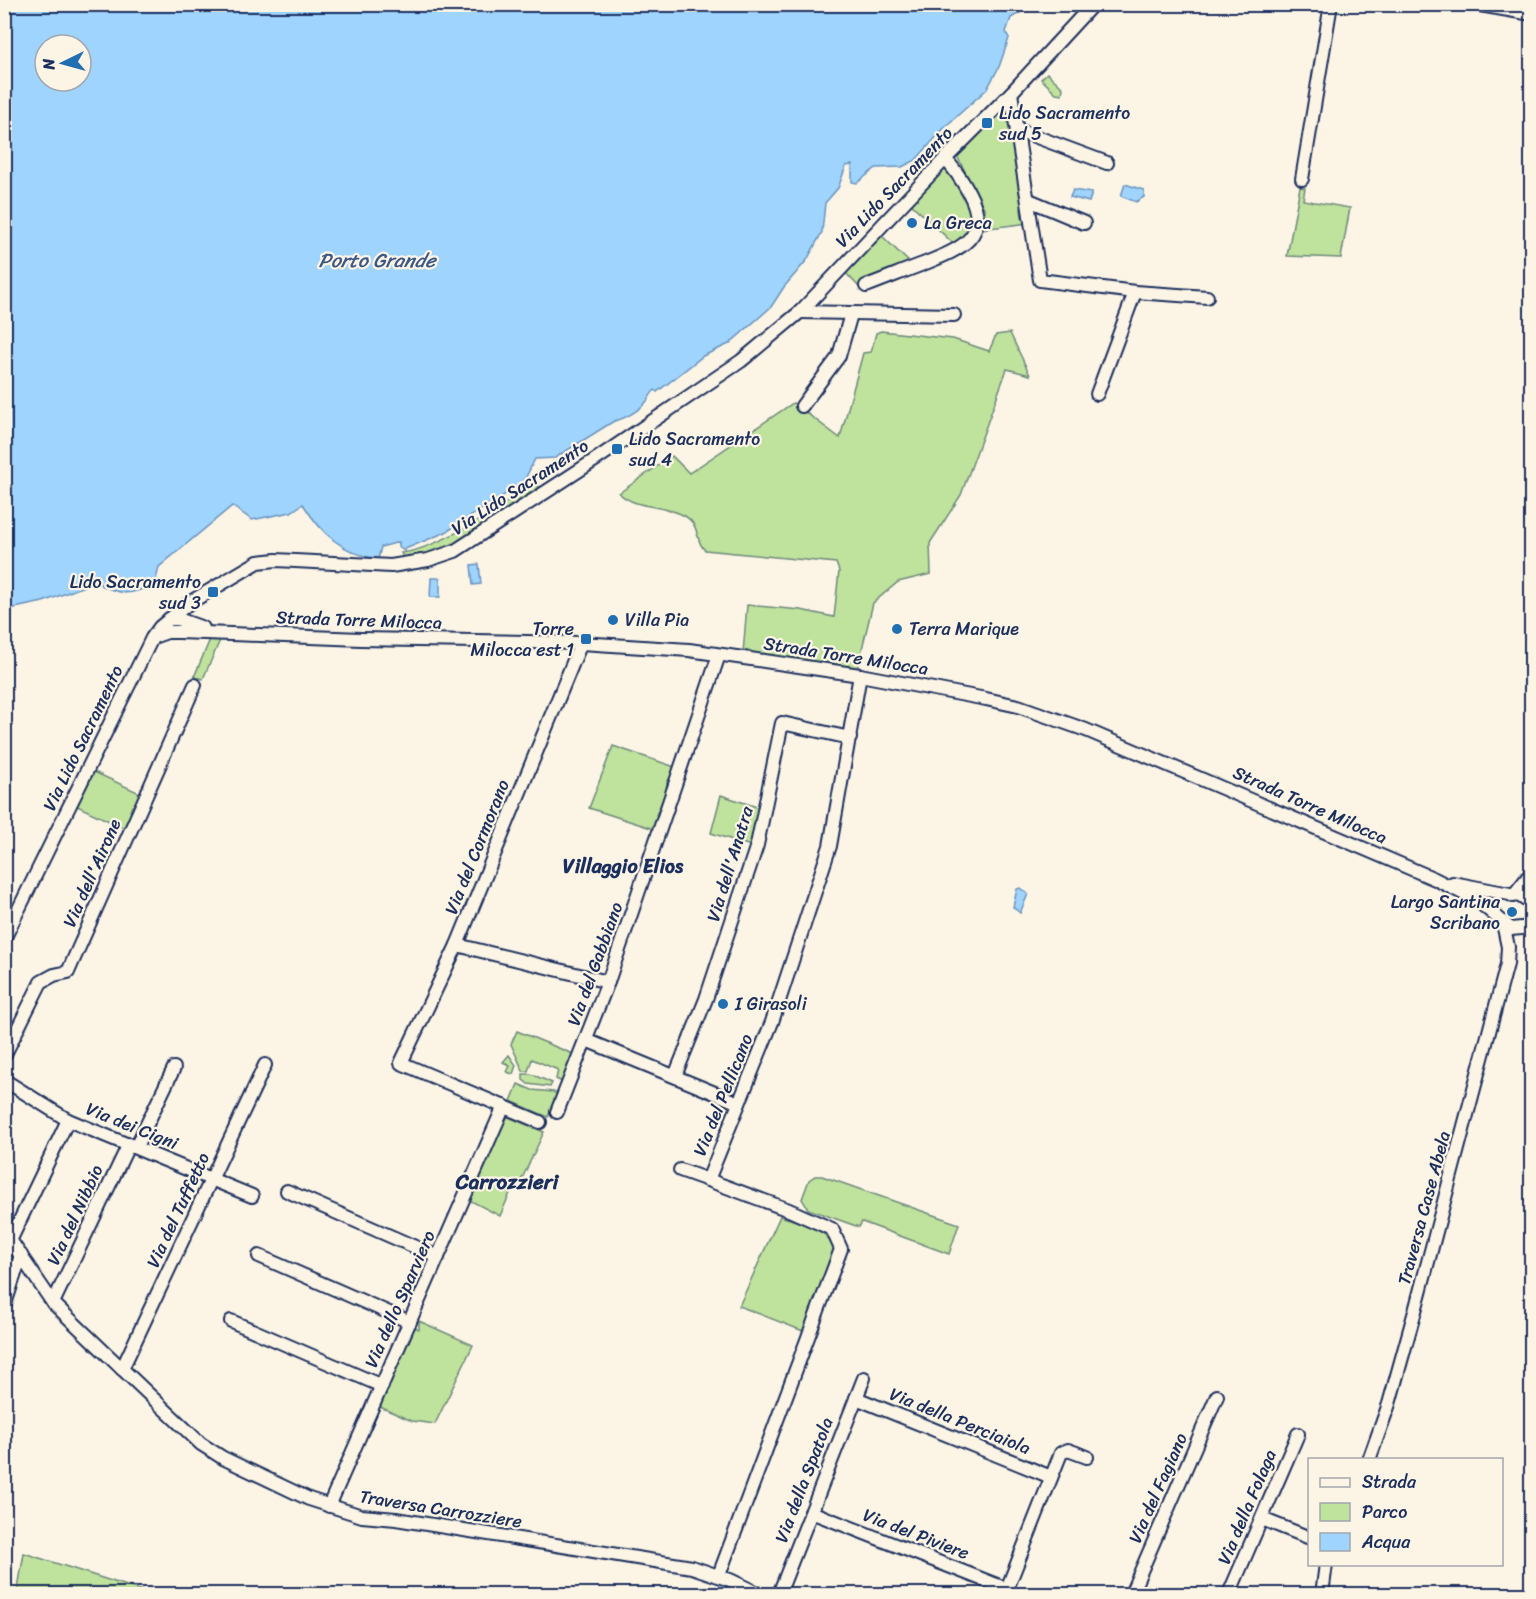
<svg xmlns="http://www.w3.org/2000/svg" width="1536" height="1599" viewBox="0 0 1536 1599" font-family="Sriracha,sans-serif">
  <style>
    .green { fill: #bfe29c; stroke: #6d887d; stroke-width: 1.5 }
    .water { fill: #9ed4fd; stroke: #6a92bd; stroke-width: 1.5; fill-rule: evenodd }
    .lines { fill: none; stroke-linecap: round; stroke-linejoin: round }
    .minor-casing { stroke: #1b2f5e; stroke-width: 16 }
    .minor { stroke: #fcf5e5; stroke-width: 12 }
    .poi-dot { fill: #1f6fb2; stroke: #fcf5e5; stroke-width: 2 }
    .labels { text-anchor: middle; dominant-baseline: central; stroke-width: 4.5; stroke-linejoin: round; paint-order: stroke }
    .poi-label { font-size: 18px; fill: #1b2f5e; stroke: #fcf5e5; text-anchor: start }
    .street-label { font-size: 18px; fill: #1b2f5e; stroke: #fcf5e5 }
    .water-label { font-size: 20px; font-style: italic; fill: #3c5886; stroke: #fcf5e5 }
    .neighbourhood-label { font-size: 20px; font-weight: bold; fill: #1b2f5e; stroke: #fcf5e5 }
    .quarter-label { font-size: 21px; font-weight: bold; fill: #1b2f5e; stroke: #fcf5e5 }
  </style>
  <rect width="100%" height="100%" fill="#fcf5e5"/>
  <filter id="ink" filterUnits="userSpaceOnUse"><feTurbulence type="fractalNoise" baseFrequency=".0167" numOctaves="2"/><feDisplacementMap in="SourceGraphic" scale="12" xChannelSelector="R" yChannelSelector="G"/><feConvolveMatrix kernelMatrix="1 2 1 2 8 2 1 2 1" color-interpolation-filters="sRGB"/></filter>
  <g filter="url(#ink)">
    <!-- green -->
    <g class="green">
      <path d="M1047,73L1063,88L1062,94L1056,93L1041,79Z"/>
      <path d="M1007,106L1026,206L1021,209L1022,217L1028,218V223L982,229L985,210L957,156Z"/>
      <path d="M944,166C959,176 977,205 973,223C972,231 961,239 956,246L910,203Z"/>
      <path d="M1300,187L1305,188L1303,200L1350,208L1341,258L1287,256Z"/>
      <path d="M880,234L910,263L869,279L859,287L844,271Z"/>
      <path d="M881,331L953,339L989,351L996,335L1010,333L1030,375L1007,369L961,495L930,543L931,574L898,582L873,603L857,670L743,653L747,605L801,610L834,617L839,571L836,563L705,550C694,541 702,527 685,516C665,504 636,510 619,493L672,456L689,473L793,403L840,438L863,353L871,352L876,333Z"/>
      <path d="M536,476L540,492L489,526L440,552L404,560L401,553C428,551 482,520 505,503C516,495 526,484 536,476Z"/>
      <path d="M211,637L221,638L203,679L194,677Z"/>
      <path d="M613,746L675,767L671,778L667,781C667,795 661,804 656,815L658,818L654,829L589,808Z"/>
      <path d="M92,771L142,794L137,805L132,806L130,811L133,815L126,829L75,805Z"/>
      <path d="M721,795L760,808L751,846L711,833Z"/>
      <path d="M517,1031L573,1054L562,1082L556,1079L558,1070L532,1059L528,1071H523L511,1044Z"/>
      <path d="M509,1055L516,1065L513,1074L507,1072L510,1066L503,1062Z"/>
      <path d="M523,1074H531L552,1083L550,1087L528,1084L523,1080Z"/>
      <path d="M518,1084L532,1090L554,1092L557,1095L548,1117L511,1101Z"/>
      <path d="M506,1116L544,1132L519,1185L514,1184L500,1216L469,1200Z"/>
      <path d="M815,1176H822L959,1224L949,1254L862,1222L859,1227L808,1209L802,1199L809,1180Z"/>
      <path d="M780,1216C800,1223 831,1228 835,1252L803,1331L739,1306Z"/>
      <path d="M419,1321L473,1345L435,1424L412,1421L380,1407L414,1327L419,1329Z"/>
      <path d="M24,1553L152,1594H17Z"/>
    </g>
    <!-- water -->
    <g class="water">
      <path d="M5,4H1033V5L1011,18L1006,32L1009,38L999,67L987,89L946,126L916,160L902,167L876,168L857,183L852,182V165L846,166L838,188L825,203L822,232L807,260L784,287L771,307L729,344L703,356L657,392L655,390C650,394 651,396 647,401C640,410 625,419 614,421L555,458L535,459L523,483L446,532L405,549V552L399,547V542L381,547L378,559C343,554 321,533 303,504L291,512L252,520L232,506L159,567L155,584C127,597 121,595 95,582L43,602L5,610ZM45,45H81V81H45Z"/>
      <path d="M1125,184L1144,190V197L1136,202L1121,196Z"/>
      <path d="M1073,190L1092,193L1089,202L1070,197Z"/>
      <path d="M479,564L481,584L473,585L471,565Z"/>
      <path d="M431,578H440V597H430Z"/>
      <path d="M1020,888L1028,894L1020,913L1013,907L1017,889Z"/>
    </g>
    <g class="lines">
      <defs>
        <g id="minor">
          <path d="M1474,4L1532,14"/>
          <path d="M1011,93L1040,280L1135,292L1207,297"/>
          <path d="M1018,130L1107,163"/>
          <path d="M1302,179L1331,4"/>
          <path d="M1029,200L1084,223"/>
          <path d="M866,286C885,279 904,271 923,264C958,250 993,238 969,193C962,180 955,169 945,159"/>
          <path d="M800,312L954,315"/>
          <path d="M1097,394L1135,292"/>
          <path d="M802,406L839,356L851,314"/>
          <path d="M169,619H178L203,628"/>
          <path d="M153,637L167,632H179L361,639L581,643L689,650L860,675L986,699L1018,706L1086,730L1435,879L1478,901L1511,929L1532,927"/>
          <path d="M1453,883L1520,896L1532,904"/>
          <path d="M1513,896L1532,872"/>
          <path d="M4,939L152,638L160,627L189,603L258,562L276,560L391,566L428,560L455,551L595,460L741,361L800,312L945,159L1011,93L1093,4"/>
          <path d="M457,945L608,982"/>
          <path d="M586,1040L739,1103"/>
          <path d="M4,1056L41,982L54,975L68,972L195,685"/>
          <path d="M675,1076L706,999L757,845L782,723L850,738"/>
          <path d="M4,1080L68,1120L252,1196"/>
          <path d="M557,1112L608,982L719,655"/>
          <path d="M540,1122L401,1063L457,945L581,643"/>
          <path d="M136,1147L174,1068"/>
          <path d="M680,1170L708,1180"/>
          <path d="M287,1191L438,1257"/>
          <path d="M4,1231L53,1303L201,1444L223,1458L309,1499L362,1516L396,1519L692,1567L730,1580L759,1594"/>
          <path d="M11,1239L68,1120"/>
          <path d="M259,1256L410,1322"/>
          <path d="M53,1303L129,1144"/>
          <path d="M4,1307L21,1255"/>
          <path d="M231,1321L382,1386"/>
          <path d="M122,1369L265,1065"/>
          <path d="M856,1398L1051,1477"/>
          <path d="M1369,1460L1389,1404L1415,1311L1507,964L1508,947L1503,923"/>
          <path d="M329,1506L504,1106"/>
          <path d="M811,1512L1007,1589"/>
          <path d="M1262,1519L1310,1538"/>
          <path d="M719,1575L841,1249L832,1229L789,1210L708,1180L772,1022L830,846L860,675"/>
          <path d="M779,1594L864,1378"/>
          <path d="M1005,1594L1061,1453L1068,1450L1087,1457"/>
          <path d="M1131,1594L1217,1396"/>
          <path d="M1229,1594L1298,1434"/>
          <path d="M1322,1594L1326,1564"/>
        </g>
      </defs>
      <!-- minor casing -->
      <use href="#minor" class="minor-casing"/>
      <!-- minor -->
      <use href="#minor" class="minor"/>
    </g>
  </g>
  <!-- markers -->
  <g class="poi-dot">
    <rect x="981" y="117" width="12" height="12" rx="3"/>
    <circle cx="912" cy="223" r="6"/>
    <rect x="611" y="443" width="12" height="12" rx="3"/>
    <rect x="207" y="586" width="12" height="12" rx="3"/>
    <circle cx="613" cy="620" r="6"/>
    <circle cx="897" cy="629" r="6"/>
    <rect x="580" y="633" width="12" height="12" rx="3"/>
    <circle cx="1512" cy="912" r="6"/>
    <circle cx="723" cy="1004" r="6"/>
  </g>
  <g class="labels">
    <!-- poi labels -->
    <g class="poi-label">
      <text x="999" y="113">Lido Sacramento<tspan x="999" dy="21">sud 5</tspan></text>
      <text x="924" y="223">La Greca</text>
      <text x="629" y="439">Lido Sacramento<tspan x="629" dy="21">sud 4</tspan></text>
      <text x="201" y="582" text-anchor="end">Lido Sacramento<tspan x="201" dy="21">sud 3</tspan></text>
      <text x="625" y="620">Villa Pia</text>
      <text x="574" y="629" text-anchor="end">Torre<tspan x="574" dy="21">Milocca est 1</tspan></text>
      <text x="909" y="629">Terra Marique</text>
      <text x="1500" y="902" text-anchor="end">Largo Santina<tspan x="1500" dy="21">Scribano</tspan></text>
      <text x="735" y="1004">I Girasoli</text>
    </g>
    <!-- street labels -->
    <g class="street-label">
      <text transform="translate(894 187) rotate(-46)">Via Lido Sacramento</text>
      <text transform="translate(520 487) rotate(-33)">Via Lido Sacramento</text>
      <text transform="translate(359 620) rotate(2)">Strada Torre Milocca</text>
      <text transform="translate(846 656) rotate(9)">Strada Torre Milocca</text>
      <text transform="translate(83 738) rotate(-64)">Via Lido Sacramento</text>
      <text transform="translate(1310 805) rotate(24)">Strada Torre Milocca</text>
      <text transform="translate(477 847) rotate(-68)">Via del Cormorano</text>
      <text transform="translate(730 864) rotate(-73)">Via dell'Anatra</text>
      <text transform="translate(92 873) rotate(-66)">Via dell'Airone</text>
      <text transform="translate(595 964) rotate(-70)">Via del Gabbiano</text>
      <text transform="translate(723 1095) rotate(-68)">Via del Pellicano</text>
      <text transform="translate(132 1126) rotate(22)">Via dei Cigni</text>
      <text transform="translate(1424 1208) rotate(-75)">Traversa Case Abela</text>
      <text transform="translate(178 1210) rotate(-65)">Via del Tuffetto</text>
      <text transform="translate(75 1215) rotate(-65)">Via del Nibbio</text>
      <text transform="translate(400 1299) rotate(-66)">Via dello Sparviero</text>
      <text transform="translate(960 1421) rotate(22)">Via della Perciaiola</text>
      <text transform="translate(804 1480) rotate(-69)">Via della Spatola</text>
      <text transform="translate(1158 1488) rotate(-66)">Via del Fagiano</text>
      <text transform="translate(1247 1507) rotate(-67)">Via della Folaga</text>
      <text transform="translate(441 1509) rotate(9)">Traversa Carrozziere</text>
      <text transform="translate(916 1534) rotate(21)">Via del Piviere</text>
    </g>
    <!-- water labels -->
    <g class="water-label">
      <text x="377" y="260">Porto Grande</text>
    </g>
    <!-- neighbourhood labels -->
    <g class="neighbourhood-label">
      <text x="623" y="866">Villaggio Elios</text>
    </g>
    <!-- quarter labels -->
    <g class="quarter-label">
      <text x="507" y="1182">Carrozzieri</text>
    </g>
  </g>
  <!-- margin -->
  <rect width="1536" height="1599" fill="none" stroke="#fcf5e5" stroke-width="24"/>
  <rect x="12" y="12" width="1512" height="1575" fill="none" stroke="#1b2f5e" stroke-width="2" filter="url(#ink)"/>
  <!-- legend -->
  <rect x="1308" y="1458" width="195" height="108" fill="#fcf5e5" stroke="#a2a6af" stroke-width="1.5"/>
  <rect x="1320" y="1478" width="30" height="9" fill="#fcf5e5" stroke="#a2a6af" stroke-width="1.5"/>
  <text x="1362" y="1488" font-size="18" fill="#1b2f5e">Strada</text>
  <rect x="1320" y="1503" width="30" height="18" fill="#bfe29c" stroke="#a2a6af" stroke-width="1.5"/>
  <text x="1362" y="1518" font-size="18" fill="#1b2f5e">Parco</text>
  <rect x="1320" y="1533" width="30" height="18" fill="#9ed4fd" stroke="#a2a6af" stroke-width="1.5"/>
  <text x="1362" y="1548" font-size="18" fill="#1b2f5e">Acqua</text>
  <!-- north arrow -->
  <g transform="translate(63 63) rotate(265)"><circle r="28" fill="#fcf5e5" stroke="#a2a6af" stroke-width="1.5"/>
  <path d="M0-4.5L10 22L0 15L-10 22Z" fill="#1f6fb2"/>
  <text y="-9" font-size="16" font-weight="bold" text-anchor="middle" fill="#1b2f5e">N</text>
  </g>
</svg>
